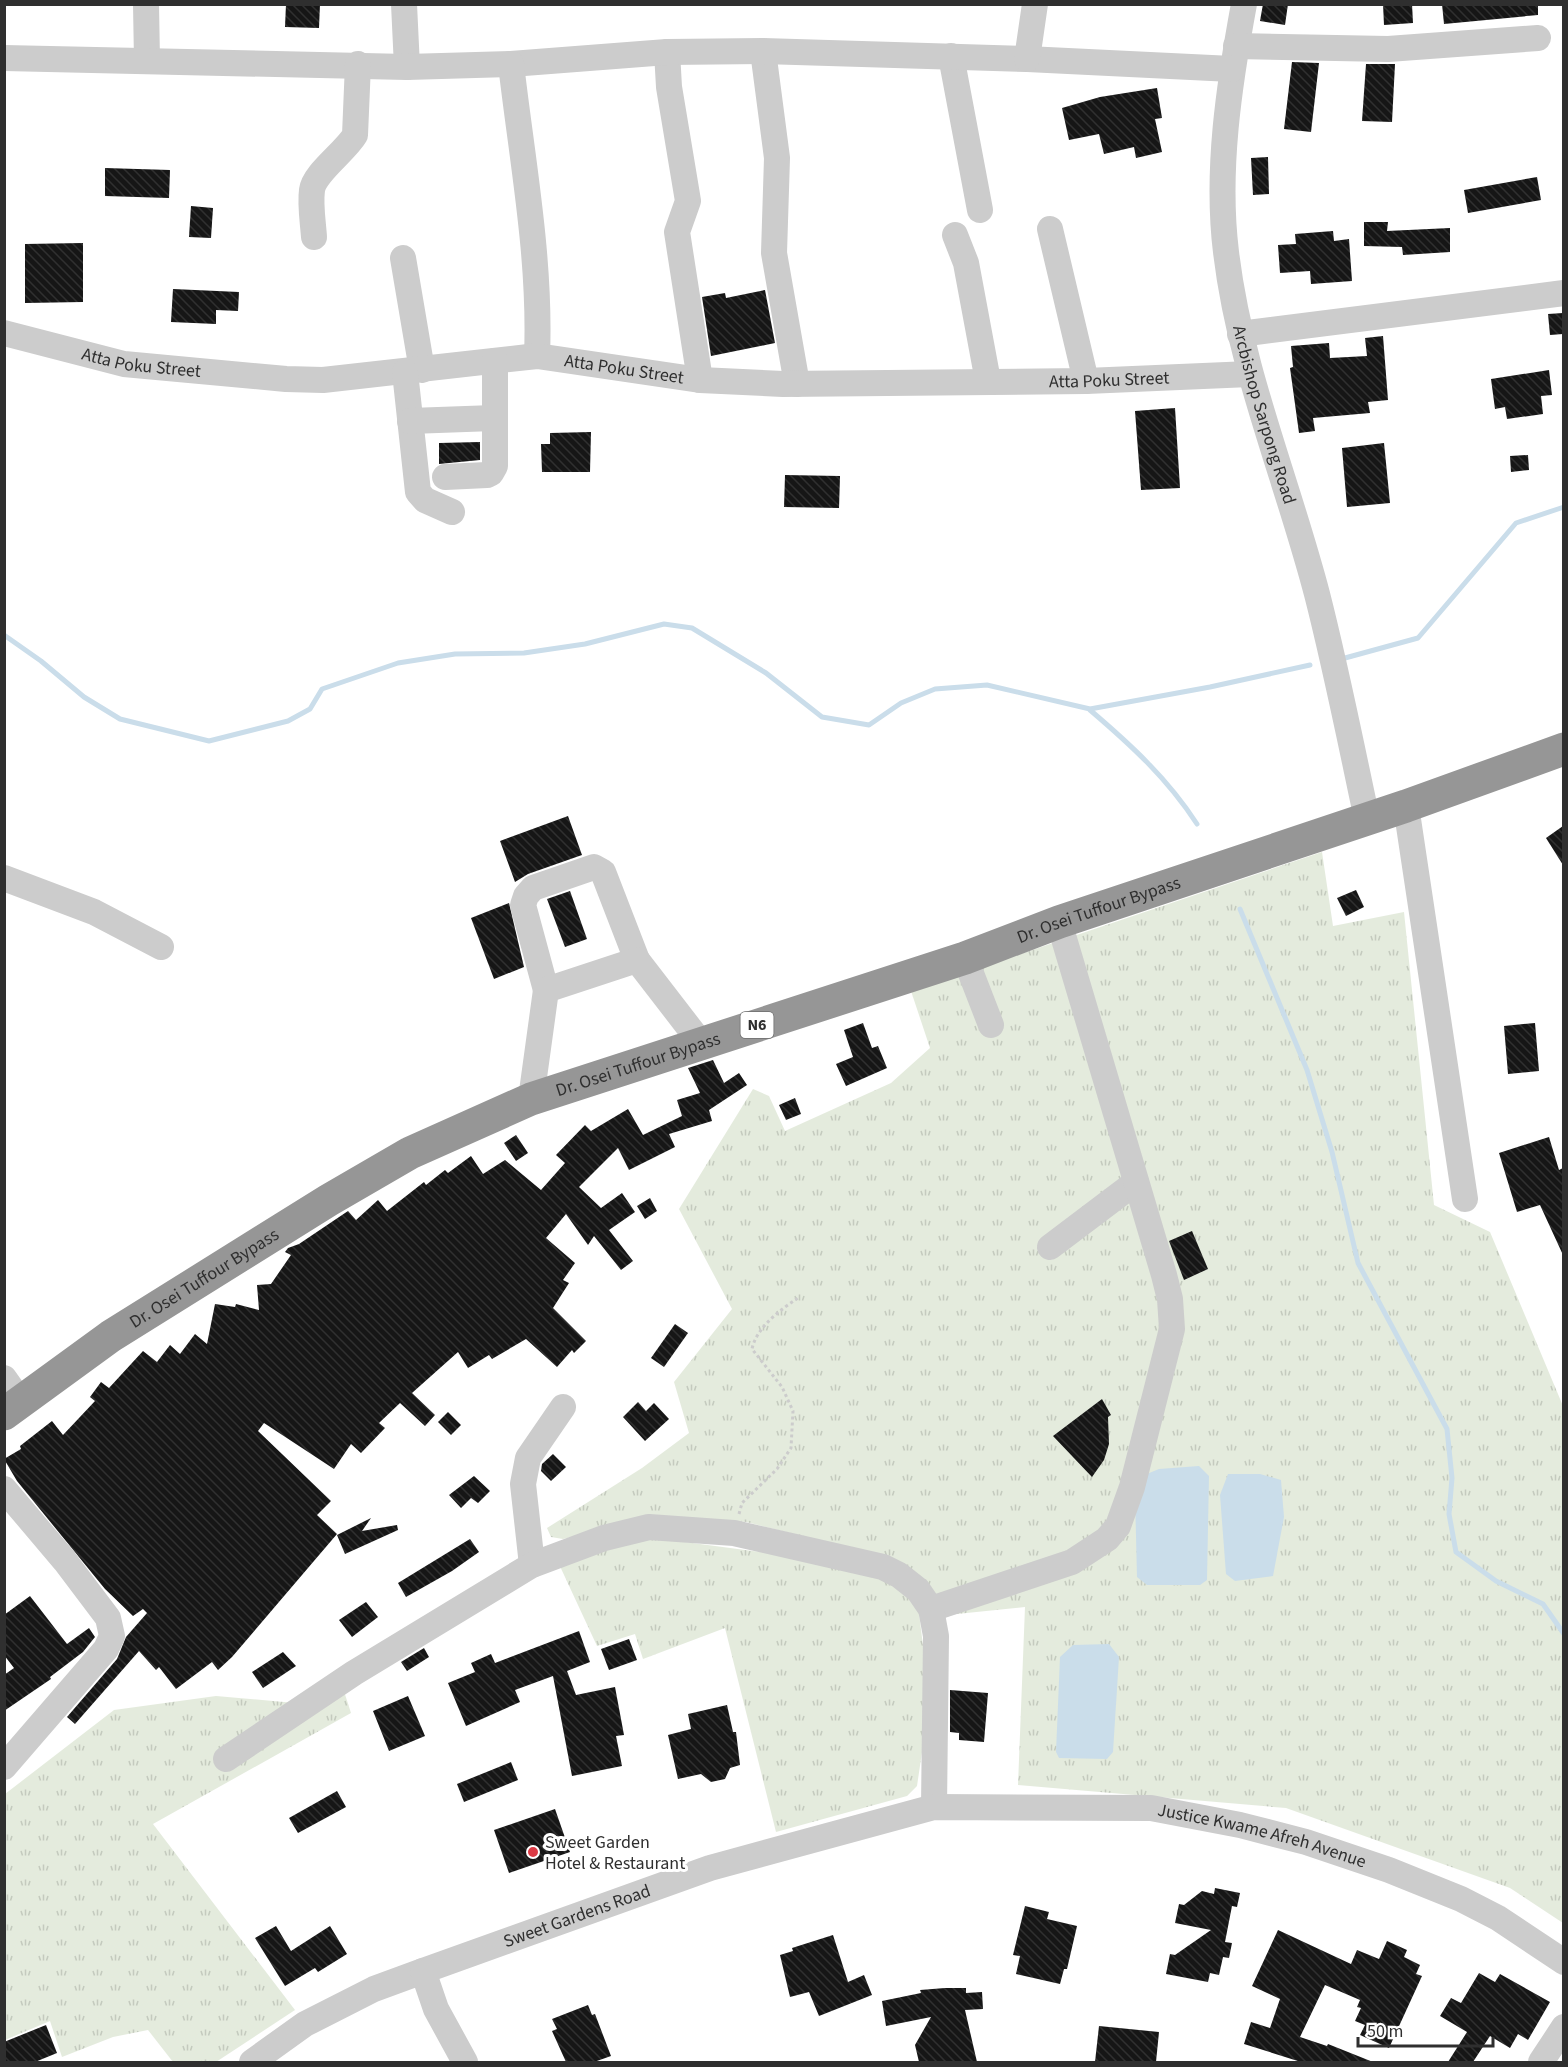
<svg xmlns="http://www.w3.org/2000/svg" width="1568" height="2067" viewBox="0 0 1568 2067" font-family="'Source Sans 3',sans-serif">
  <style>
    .grass { fill: url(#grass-tufts) }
    .water { fill: #caddea }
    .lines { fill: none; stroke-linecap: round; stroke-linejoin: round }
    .stream { stroke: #caddea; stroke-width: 5 }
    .building { fill: url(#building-back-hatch) }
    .path { stroke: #ccc; stroke-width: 3; stroke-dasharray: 3 3; stroke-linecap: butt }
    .minor { stroke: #ccc; stroke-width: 26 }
    .highway { stroke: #969696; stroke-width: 33 }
    .poi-dot { fill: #dc3a45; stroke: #fff; stroke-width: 2 }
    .labels { text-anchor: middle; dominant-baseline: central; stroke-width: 6; stroke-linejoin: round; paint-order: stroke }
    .shield { fill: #fff; stroke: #6d6d6d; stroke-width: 1.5 }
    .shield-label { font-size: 16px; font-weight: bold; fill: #2f2f2f }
    .street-label { font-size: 18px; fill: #2f2f2f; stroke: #fff }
    .poi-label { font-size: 18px; fill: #2f2f2f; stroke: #fff; text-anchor: start }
  </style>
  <defs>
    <pattern id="grass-tufts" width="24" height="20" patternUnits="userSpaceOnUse" patternTransform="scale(1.5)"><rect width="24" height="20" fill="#e4ebdd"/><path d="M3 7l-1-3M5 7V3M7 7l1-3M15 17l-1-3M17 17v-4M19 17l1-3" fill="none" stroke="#c4cabe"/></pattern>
    <pattern id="building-back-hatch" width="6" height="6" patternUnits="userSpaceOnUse" patternTransform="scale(1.5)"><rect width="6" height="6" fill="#161616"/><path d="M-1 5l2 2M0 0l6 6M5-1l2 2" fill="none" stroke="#303030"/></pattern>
  </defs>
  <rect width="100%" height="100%" fill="#fff"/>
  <!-- grass -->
  <g class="grass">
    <path d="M1322,852L1333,926L1404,912L1434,1205L1490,1232L1563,1406V1923L1510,1888L1286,1808L1018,1785L1025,1607L947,1615L891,1558L746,1522L667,1516L563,1539L551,1537L547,1528L642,1468L689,1433L674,1382L732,1309L679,1209L753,1089L769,1096L785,1131L891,1083L930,1048L911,991Z"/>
    <path d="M640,1536L865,1566L889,1573L918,1605L925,1662V1732L917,1786L907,1796L776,1832L725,1628L643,1659L635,1634L597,1646L558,1562Z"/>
    <path d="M341,1682L351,1713L153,1824L295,2010L216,2062H173L148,2030L113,2037L62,2057L50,2021L5,2040V1794L114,1710L216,1696L295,1703Z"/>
  </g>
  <!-- water -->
  <g class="water">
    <path d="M1199,1466L1209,1476L1207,1580L1200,1585H1147L1137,1577L1135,1495L1142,1476L1159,1469Z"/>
    <path d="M1228,1474H1260L1281,1480L1284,1517L1273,1576L1235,1581L1226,1574L1220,1495Z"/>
    <path d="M1109,1644L1119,1657L1113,1752L1107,1759L1059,1758L1056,1752L1060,1657L1073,1645Z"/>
  </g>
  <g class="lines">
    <!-- stream -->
    <g class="stream">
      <path d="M4,635L41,661L84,697L120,719L209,741L288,721L310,709L322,689L398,663L455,654L524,653L585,644L664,624L692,628L766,673L822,717L869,725L901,703L935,689L987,685L1090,709L1210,687L1310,665"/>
      <path d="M1345,658L1418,638L1516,523L1564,507"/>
      <path d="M1090,710C1131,745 1167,778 1197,824"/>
      <path d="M1240,909L1307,1070L1332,1152L1358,1263L1447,1429L1452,1478L1449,1514L1456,1552L1496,1581L1543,1604L1564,1634"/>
    </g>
  </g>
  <!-- building -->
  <g class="building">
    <path d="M286,4H320L319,28L285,27Z"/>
    <path d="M1263,4H1288L1285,25L1260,21Z"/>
    <path d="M1383,4H1412L1413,23L1384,25Z"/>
    <path d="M1442,4H1538V15L1444,24Z"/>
    <path d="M1292,62L1319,63L1311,132L1284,129Z"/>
    <path d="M1366,64H1395L1392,122L1362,121Z"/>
    <path d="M1157,88L1162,118L1155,119L1162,152L1136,158L1134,147L1104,154L1099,134L1069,140L1062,108L1100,97Z"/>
    <path d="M1268,157L1269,194L1253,195L1251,158Z"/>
    <path d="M105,168L170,170L169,198L105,196Z"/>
    <path d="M1537,177L1541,200L1468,213L1464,190Z"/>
    <path d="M191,206L213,208L211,238L189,237Z"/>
    <path d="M1364,222H1388L1387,231L1450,228V252L1403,255L1402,247L1364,246Z"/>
    <path d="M1333,231L1334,241L1349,239L1352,281L1311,284L1310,271L1280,273L1278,245L1296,244L1295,234Z"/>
    <path d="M83,243V302L25,303V244Z"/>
    <path d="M173,289L239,292L238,311L216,310V324L171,322Z"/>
    <path d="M765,290L775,343L711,356L702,297L725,293L726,298Z"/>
    <path d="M1563,313V334L1550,335L1548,314Z"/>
    <path d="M1383,336L1388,400L1368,402L1370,413L1313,418L1315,431L1299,433L1290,368L1293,367L1291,346L1329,343L1330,358L1367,356L1365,338Z"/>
    <path d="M1549,370L1552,395L1541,396L1543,414L1507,419L1505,407L1495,409L1491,379Z"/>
    <path d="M1175,408L1180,488L1141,490L1135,411Z"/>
    <path d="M591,432L590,472H542L541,444H550V433Z"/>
    <path d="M480,442V460L439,464V443Z"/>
    <path d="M1384,443L1390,503L1347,507L1342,448Z"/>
    <path d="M1528,455L1529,470L1511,472L1510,456Z"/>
    <path d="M785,475L840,476L839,508L784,507Z"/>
    <path d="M568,816L582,855L528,874L515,882L500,841Z"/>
    <path d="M1563,826V865L1546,838Z"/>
    <path d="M1356,890L1364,907L1346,916L1337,898Z"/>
    <path d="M570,891L587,939L565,947L547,899Z"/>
    <path d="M509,903L524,967L494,979L471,918Z"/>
    <path d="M863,1023L872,1048L878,1046L887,1068L846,1086L836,1064L853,1057L844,1030Z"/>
    <path d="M1535,1023L1539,1071L1508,1074L1504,1026Z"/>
    <path d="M713,1060L724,1083L739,1073L747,1085L709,1110L712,1121L669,1134L675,1147L629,1170L618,1148L579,1187L601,1208L622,1193L635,1212L609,1230L633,1261L621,1270L594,1236L588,1245L566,1214L546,1238L575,1263L563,1280L569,1283L553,1308L586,1341L574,1353L572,1350L557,1367L526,1339L492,1359L489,1355L468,1368L458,1352L412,1393L435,1415L425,1426L400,1403L379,1423L385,1428L361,1453L351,1444L334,1469L264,1423L258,1431L331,1501L317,1515L337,1534L232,1657L218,1670L212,1662L176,1689L159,1667L156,1670L139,1651L75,1724L67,1717L117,1659L126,1637L147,1613L143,1609L133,1616L105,1589L17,1481L4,1459L21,1449L20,1446L52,1421L63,1435L95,1401L90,1397L101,1382L109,1388L143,1351L157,1362L170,1345L180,1354L195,1334L207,1344L215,1304L235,1307L236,1304L259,1310L257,1285L271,1284L291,1255L285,1252L288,1248L299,1244L348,1211L356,1220L378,1200L387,1211L424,1182L426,1185L445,1170L448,1173L471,1156L483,1174L505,1160L541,1190L565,1163L556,1155L585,1125L591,1131L628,1109L643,1135L682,1116L677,1100L700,1093L688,1068Z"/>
    <path d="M795,1098L801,1114L786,1120L779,1105Z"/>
    <path d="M516,1135L528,1153L516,1161L504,1143Z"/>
    <path d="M1549,1137L1559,1170L1563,1168V1255L1540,1205L1517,1212L1499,1153Z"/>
    <path d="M650,1198L657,1211L645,1219L637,1206Z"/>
    <path d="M1192,1231L1208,1269L1184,1280L1169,1241Z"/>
    <path d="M675,1324L688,1333L664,1367L651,1358Z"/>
    <path d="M1102,1399L1111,1415L1108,1417L1109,1444L1104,1460L1092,1477L1053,1436Z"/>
    <path d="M638,1402L646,1411L654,1403L669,1419L645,1441L623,1417Z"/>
    <path d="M448,1412L461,1425L451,1435L438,1422Z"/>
    <path d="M553,1454L566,1467L551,1481L541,1471L542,1464Z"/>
    <path d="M474,1476L490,1491L478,1503L471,1498L461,1508L449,1495Z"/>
    <path d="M371,1518L362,1531L397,1525L398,1530L345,1554L337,1535Z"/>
    <path d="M470,1539L479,1552L452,1571L406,1597L398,1583Z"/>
    <path d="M30,1596L67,1644L89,1628L95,1637L83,1652L50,1677L51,1679L4,1711V1675L14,1668L4,1655V1615Z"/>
    <path d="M366,1602L378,1617L352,1637L339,1620Z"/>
    <path d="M579,1631L590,1662L567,1671L576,1695L615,1687L624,1735L616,1736L622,1766L572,1776L553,1676L515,1690L520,1702L466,1726L448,1683L475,1672L471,1663L491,1654L495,1663Z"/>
    <path d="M629,1639L637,1660L609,1670L601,1649Z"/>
    <path d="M424,1648L429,1657L407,1671L401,1662Z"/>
    <path d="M283,1652L296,1666L263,1688L252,1672Z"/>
    <path d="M950,1690L988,1693L984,1742L959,1740V1733L950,1732Z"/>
    <path d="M408,1696L425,1736L389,1751L373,1711Z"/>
    <path d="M727,1705L733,1732H736L740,1765L730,1768L725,1779L711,1782L701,1774L678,1779L668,1735L691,1729L688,1714Z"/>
    <path d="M511,1762L518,1780L464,1802L457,1784Z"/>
    <path d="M337,1791L346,1807L298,1833L289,1818Z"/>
    <path d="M555,1809L570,1852L509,1873L494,1830Z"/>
    <path d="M1215,1888L1240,1893L1237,1907L1232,1906L1225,1942L1232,1943L1229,1958L1223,1957L1219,1975L1210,1973L1208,1982L1166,1974L1170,1954L1175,1955L1211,1930L1175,1923L1179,1904L1184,1905L1202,1891L1214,1894Z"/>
    <path d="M1025,1906L1049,1912L1047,1919L1077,1926L1067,1969H1064L1060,1984L1016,1974L1020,1956L1013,1955Z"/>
    <path d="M276,1926L291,1951L330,1926L347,1954L318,1972L315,1968L285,1986L255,1938Z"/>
    <path d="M1278,1930L1351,1964L1357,1950L1379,1959L1387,1941L1407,1950L1404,1957L1420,1965L1416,1974L1422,1976L1389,2048L1360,2035L1365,2025L1355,2021L1361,2008L1357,2007L1360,2000L1325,1985L1300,2037L1327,2046L1328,2044L1373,2062H1301L1244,2044L1251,2022L1270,2028L1280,1999L1252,1986Z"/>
    <path d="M833,1935L848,1982L864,1975L872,1995L819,2016L809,1992L790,1997L780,1955L793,1951L792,1948Z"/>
    <path d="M1479,1973L1495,1982L1500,1974L1550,2002L1528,2040L1518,2034L1510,2048L1490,2036L1473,2062H1448L1467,2032L1440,2016L1451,1998L1461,2003Z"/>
    <path d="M945,1988H966V1993L982,1992L983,2009L965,2010L977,2062H919L915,2045L931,2017L886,2026L882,2001L921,1993L920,1990Z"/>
    <path d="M588,2005L592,2015L595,2014L611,2056L594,2062H566L552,2031L557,2029L552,2019Z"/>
    <path d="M46,2025L57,2053L35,2062H4V2042Z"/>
    <path d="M1099,2026L1159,2032L1156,2062H1095Z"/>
  </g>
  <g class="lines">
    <!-- path -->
    <path class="path" d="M739,1514L742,1503L777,1469L791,1448L793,1411L782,1387L752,1349C756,1328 781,1309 798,1298"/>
    <!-- minor -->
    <g class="minor">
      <path d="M146,4L147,61"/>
      <path d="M404,4L407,67"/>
      <path id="s1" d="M1244,4C1229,85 1216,171 1226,252C1240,370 1287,479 1317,594C1336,668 1351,744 1367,819"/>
      <path d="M1236,46L1388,49L1538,38"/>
      <path d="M763,51L777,158L774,253L797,384"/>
      <path d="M667,52L669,87L688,201L677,232L700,380"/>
      <path d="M951,56L980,210"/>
      <path d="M4,58L407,67L511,64L667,52L763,51L1027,59L1232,69"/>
      <path d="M1027,59L1035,4"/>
      <path d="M511,64C522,160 541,258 537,356"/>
      <path d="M1050,229L1086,381"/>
      <path d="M955,235L966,263L988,381"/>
      <path d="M314,237C313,222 310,205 312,190C314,173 345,152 355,135L358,64"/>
      <path d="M403,258L422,370"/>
      <path id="s2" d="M4,333L124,364L286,379L323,380L537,356L700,380L783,384L1086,381L1250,374"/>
      <path d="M1240,334L1564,293"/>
      <path d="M405,372L418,492L425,500L452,512"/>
      <path d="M410,421L494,418"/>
      <path d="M445,477L487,475L491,473L495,466V361"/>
      <path d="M1406,806L1465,1199"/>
      <path d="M4,878L94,912L161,947"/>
      <path d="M965,958L991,1025"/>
      <path d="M546,990L523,905L526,896L533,888L594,867L603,872L637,960"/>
      <path d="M531,1099L546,990L637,960L701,1043"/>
      <path d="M1050,1247L1136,1182"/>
      <path d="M4,1378L21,1402"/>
      <path d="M4,1489L65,1561L108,1618L112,1636L106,1649L4,1767"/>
      <path d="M532,1565L523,1484L528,1458L563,1407"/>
      <path d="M931,1609L1072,1562L1107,1539L1118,1526L1132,1487L1172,1329L1170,1299L1164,1275L1059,922"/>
      <path d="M226,1759L354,1673L532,1565L604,1538L649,1527L734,1533L883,1567L899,1575L918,1590L931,1609L936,1636L934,1807"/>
      <path d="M252,2062L305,2024L374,1989L423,1971"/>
      <path id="s3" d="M465,2062L436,2009L423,1971L710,1868L934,1807L1151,1808L1240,1825L1306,1842L1389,1870L1461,1899L1498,1918L1564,1962"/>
      <path d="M1541,2062L1564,2027"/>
    </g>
    <!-- highway -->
    <path class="highway" id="s4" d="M4,1414L111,1336L329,1200L410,1153L531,1099L965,958L1059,922L1406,806L1564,749"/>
  </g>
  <!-- markers -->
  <circle class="poi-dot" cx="533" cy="1852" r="6"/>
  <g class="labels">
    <!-- shield labels -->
    <rect class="shield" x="740.5" y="1012" width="33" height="26" rx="4.5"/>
    <g class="shield-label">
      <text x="757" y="1025">N6</text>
    </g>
    <!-- street labels -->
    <g class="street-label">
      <text stroke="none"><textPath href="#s2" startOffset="141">Atta Poku Street</textPath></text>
      <text stroke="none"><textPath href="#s2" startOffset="627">Atta Poku Street</textPath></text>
      <text stroke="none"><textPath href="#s2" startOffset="1113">Atta Poku Street</textPath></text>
      <text stroke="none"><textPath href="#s1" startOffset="417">Arcbishop Sarpong Road</textPath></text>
      <text stroke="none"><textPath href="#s4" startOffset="1214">Dr. Osei Tuffour Bypass</textPath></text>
      <text stroke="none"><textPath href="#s4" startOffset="728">Dr. Osei Tuffour Bypass</textPath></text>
      <text stroke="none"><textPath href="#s4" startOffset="242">Dr. Osei Tuffour Bypass</textPath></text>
      <text stroke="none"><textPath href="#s3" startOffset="969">Justice Kwame Afreh Avenue</textPath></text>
      <text stroke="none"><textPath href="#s3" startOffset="264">Sweet Gardens Road</textPath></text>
    </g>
    <!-- poi labels -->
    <g class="poi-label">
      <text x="545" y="1842">Sweet Garden<tspan x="545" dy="21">Hotel &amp; Restaurant</tspan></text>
    </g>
  </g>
  <!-- border -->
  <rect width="1568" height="2067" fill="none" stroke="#2f2f2f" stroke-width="12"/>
  <!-- scale -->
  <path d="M1358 2037v9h135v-9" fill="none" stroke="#2f2f2f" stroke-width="3"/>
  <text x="1367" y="2037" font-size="18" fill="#2f2f2f" stroke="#ffffff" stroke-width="4.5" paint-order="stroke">50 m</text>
</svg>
